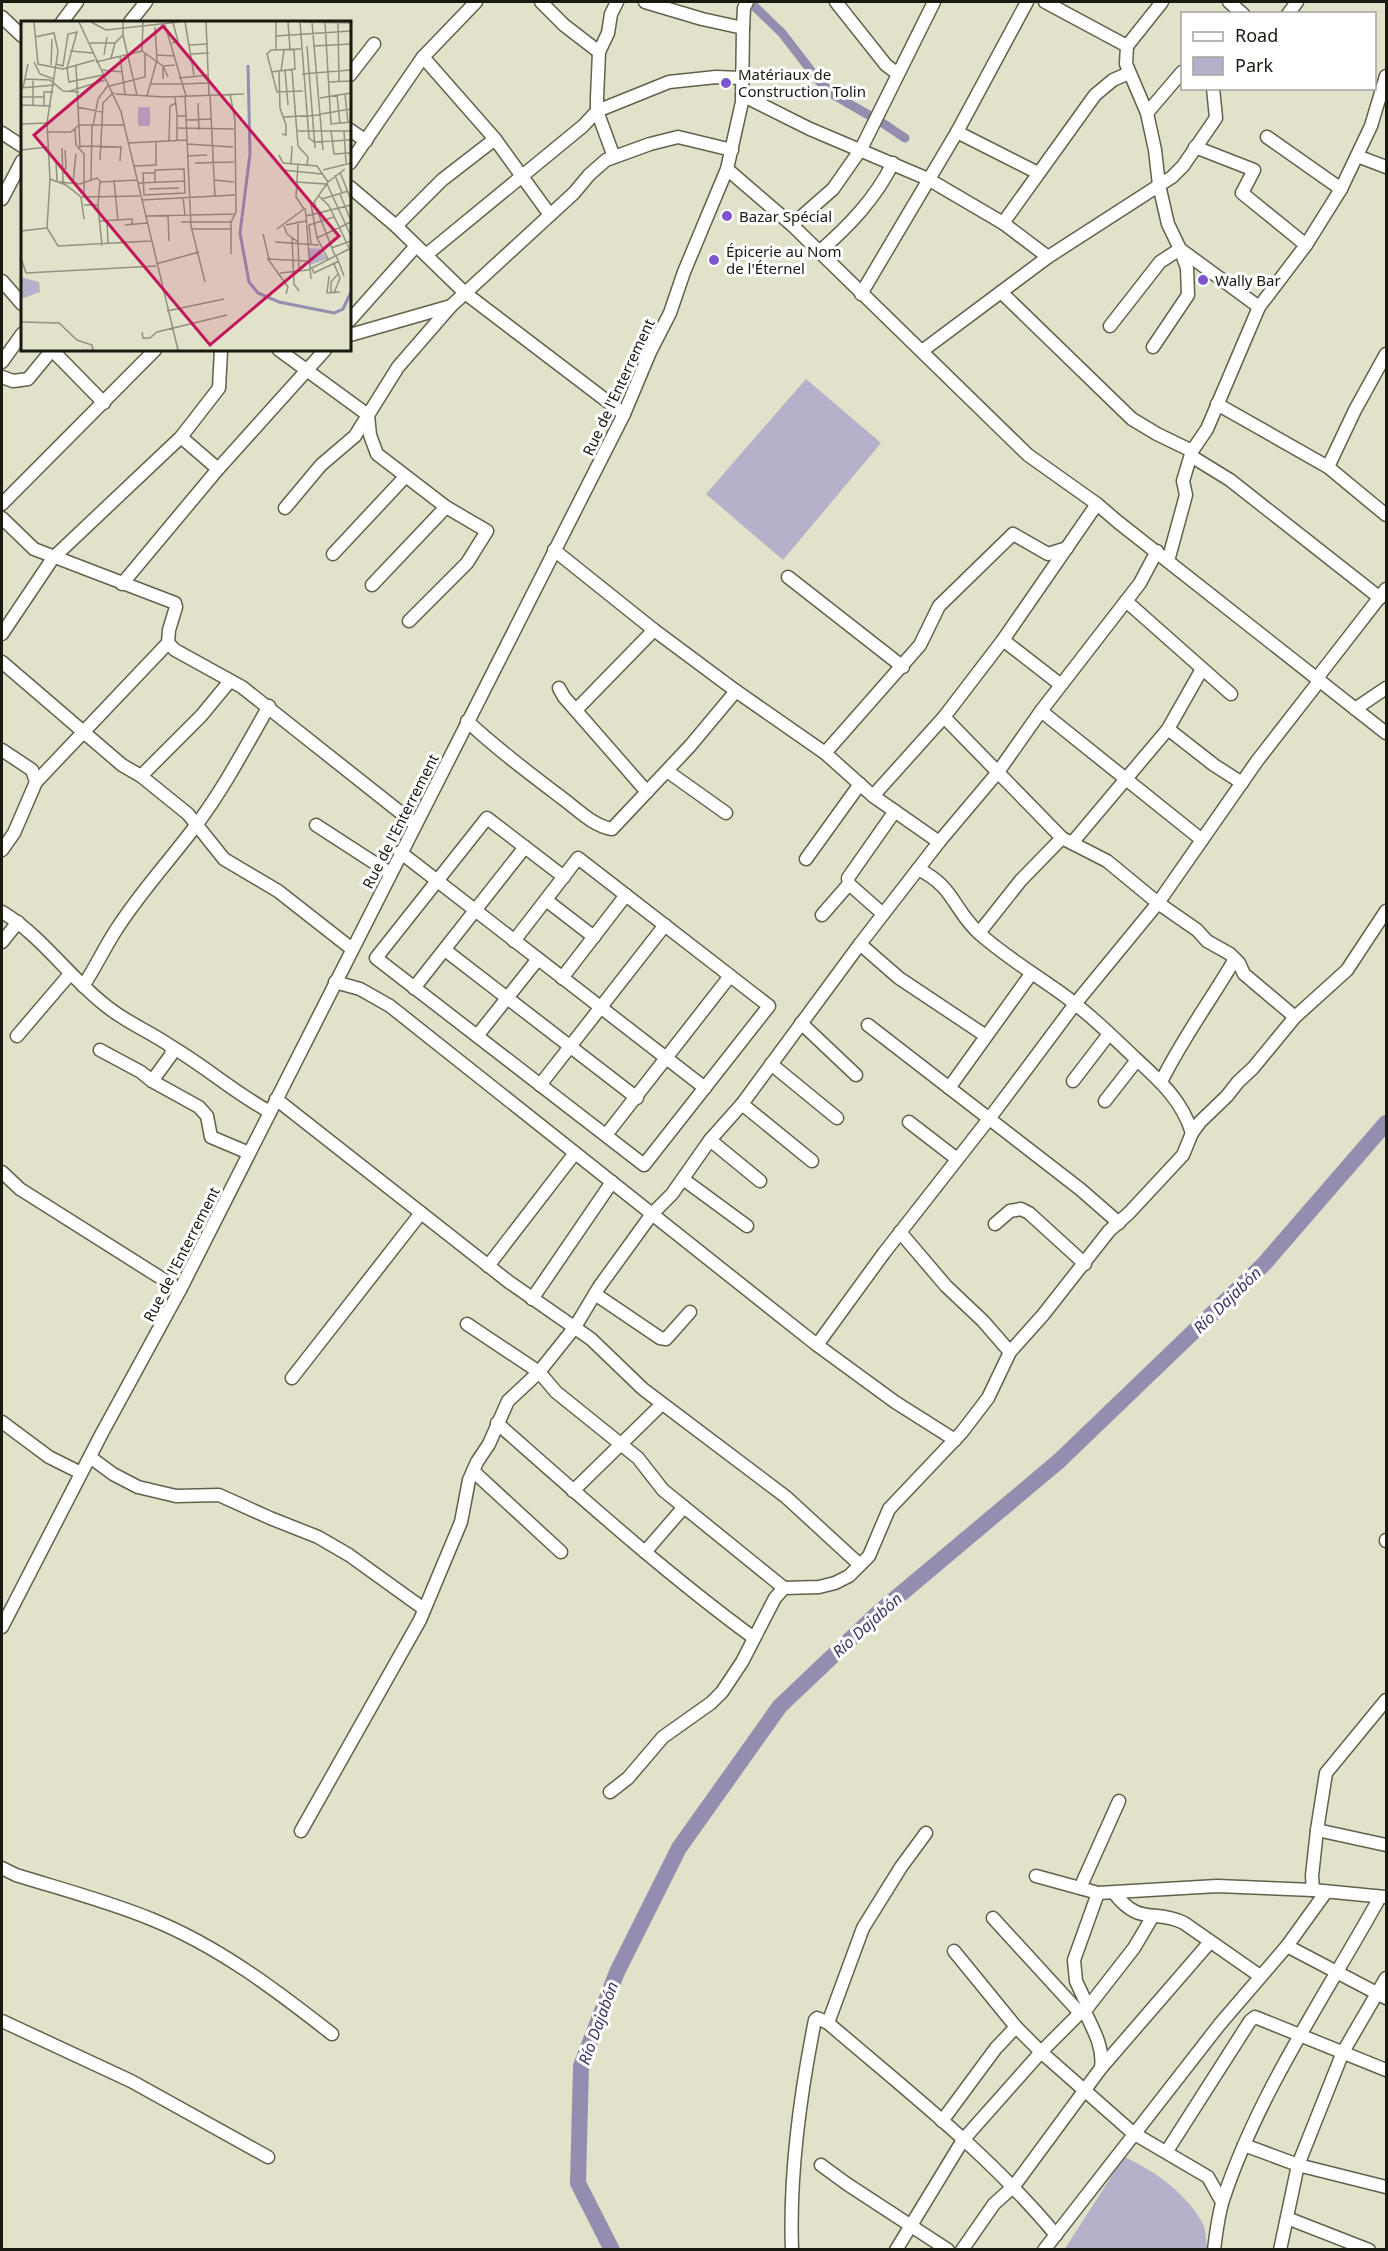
<svg xmlns="http://www.w3.org/2000/svg" width="1388" height="2251" viewBox="0 0 1388 2251" font-family="'Noto Sans',sans-serif">
  <style>
    .green { fill: #b6b0cb }
    .lines { fill: none; stroke-linecap: round; stroke-linejoin: round }
    .canal { stroke: #948db0; stroke-width: 9 }
    .river { stroke: #948db0; stroke-width: 16 }
    .minor-casing { stroke: #62614c; stroke-width: 15 }
    .minor { stroke: #fff; stroke-width: 12 }
    .poi-dot { fill: #7d55cf; stroke: #fff; stroke-width: 2 }
    .labels { text-anchor: middle; dominant-baseline: central; stroke-width: 6; stroke-linejoin: round; paint-order: stroke }
    .poi-label { font-size: 15px; fill: #191910; stroke: #fff; text-anchor: start }
    .street-label { font-size: 15px; fill: #191910; stroke: #fff }
    .water-label { font-size: 16px; font-style: italic; fill: #413465; stroke: #fff }
    .inset-river { fill: none; stroke: #948db0; stroke-width: 3 }
    .inset-road { fill: none; stroke: #92917f; stroke-width: 1.5 }
    .view { fill: #c2185b; fill-opacity: 0.15; stroke: #c2185b; stroke-width: 3 }
    .inset-edge { fill: none; stroke: #191910; stroke-width: 3 }
  </style>
  <rect width="100%" height="100%" fill="#e2e1c9"/>
  <!-- green -->
  <g class="green">
    <path d="M806,379L881,443L783,560L706,494Z"/>
    <path d="M1124,2157C1154,2170 1189,2195 1204,2226C1206,2233 1206,2242 1207,2249L1064,2250Z"/>
  </g>
  <g class="lines">
    <!-- canal -->
    <g class="canal">
      <path d="M754,6L782,33L819,81L834,95L872,117"/>
      <path d="M881,122L905,138"/>
    </g>
    <!-- river -->
    <path class="river" d="M612,2250L578,2183L581,2066L617,1972L679,1848L780,1706L878,1613L1059,1461L1264,1264L1386,1123"/>
    <defs>
      <g id="minor">
        <path d="M541,2L564,25L599,52"/>
        <path d="M645,2L702,19L743,28"/>
        <path d="M836,2L886,65L898,74"/>
        <path d="M1045,2L1127,46L1126,64L1147,113L1155,150L1159,185L1168,224L1180,249L1259,307"/>
        <path d="M1229,2L1243,14"/>
        <path d="M1288,14L1297,2"/>
        <path d="M2,17L22,36"/>
        <path d="M62,22L77,2"/>
        <path d="M130,22L146,2"/>
        <path d="M1127,46L1162,2"/>
        <path d="M423,57L495,139L550,215"/>
        <path d="M350,75L374,44"/>
        <path d="M742,95L810,129L928,179L1003,223L1095,95L1113,80L1129,73"/>
        <path d="M1147,113L1182,72"/>
        <path d="M350,130L366,141"/>
        <path d="M957,132L1038,173"/>
        <path d="M2,133L22,146"/>
        <path d="M1267,137L1341,189"/>
        <path d="M1195,147L1254,170L1242,193L1306,245"/>
        <path d="M1357,156L1386,167"/>
        <path d="M614,157L597,111V98L599,52L608,33L611,14L617,2"/>
        <path d="M350,163L423,57L476,2"/>
        <path d="M727,169L792,225L1028,455L1097,504L1118,522L1386,733"/>
        <path d="M350,187L396,226L465,293L624,414"/>
        <path d="M2,199L22,161"/>
        <path d="M1003,223L1048,257"/>
        <path d="M792,225L833,189L861,149L934,2"/>
        <path d="M396,226L442,180L495,139"/>
        <path d="M819,252C849,226 875,199 893,163"/>
        <path d="M426,255L583,126L597,111L669,82L716,77L741,78"/>
        <path d="M2,281L22,304"/>
        <path d="M1001,292L1132,419L1157,434L1192,451"/>
        <path d="M861,294L957,132L1027,2"/>
        <path d="M350,320L416,246"/>
        <path d="M1110,326L1160,262L1180,249L1187,268L1188,295L1153,347"/>
        <path d="M350,335L451,306"/>
        <path d="M52,350L104,403"/>
        <path d="M279,350L368,415L370,435L377,454L446,507L487,531L467,563L409,621"/>
        <path d="M922,351L1048,257L1172,177L1183,166L1216,118L1213,88"/>
        <path d="M2,362L22,334"/>
        <path d="M2,377L13,381L28,379L52,350"/>
        <path d="M1217,404L1328,467L1386,515"/>
        <path d="M181,437L218,469"/>
        <path d="M1191,456L1230,480L1380,598"/>
        <path d="M1328,467L1355,410L1386,354"/>
        <path d="M2,504L155,350"/>
        <path d="M285,508L321,465L355,436L398,367L451,306L574,193L589,175L606,160L650,144L678,137L732,150"/>
        <path d="M2,518L34,549L175,603L176,607L169,630L168,643L175,650L242,687L415,824"/>
        <path d="M554,550L654,630L736,691L825,753L873,796L939,842"/>
        <path d="M333,554L405,477"/>
        <path d="M1168,561L1186,495L1183,481L1192,451L1207,429L1259,307L1306,245L1341,189L1371,126L1386,76"/>
        <path d="M788,577L903,667"/>
        <path d="M122,584L218,469L325,350"/>
        <path d="M372,585L446,507"/>
        <path d="M1126,601L1231,694"/>
        <path d="M2,634L53,558L181,437L219,388L221,350"/>
        <path d="M2,662L122,765L141,776L188,814L224,859L278,891L352,949"/>
        <path d="M1317,678L1386,589"/>
        <path d="M1061,685L1003,640L1097,504"/>
        <path d="M559,688L564,697L647,792"/>
        <path d="M1355,709L1386,688"/>
        <path d="M576,710L654,630"/>
        <path d="M1041,711L1202,840"/>
        <path d="M944,717L1062,838L1107,861L1158,903L1197,930L1207,941L1230,954L1239,963L1244,974L1295,1017"/>
        <path d="M467,721C497,749 529,773 562,798C577,809 593,826 612,829L690,746L736,691"/>
        <path d="M1168,729L1214,765L1242,783"/>
        <path d="M2,750L32,770L36,782L14,833L2,850"/>
        <path d="M825,753L920,645L939,606L1013,534L1048,554L1067,548"/>
        <path d="M667,771L726,813"/>
        <path d="M141,776L201,716L230,681"/>
        <path d="M36,782L168,643"/>
        <path d="M873,796L944,717L1003,640"/>
        <path d="M316,825L390,873"/>
        <path d="M1072,843L1168,729L1202,669"/>
        <path d="M400,852L705,1088"/>
        <path d="M806,859L860,784"/>
        <path d="M918,869C955,887 953,910 980,934C1005,956 1031,972 1058,991C1085,1010 1110,1034 1134,1057C1159,1080 1182,1100 1192,1133"/>
        <path d="M546,900L594,937"/>
        <path d="M2,912C42,936 68,976 105,1005C125,1022 151,1032 172,1047L171,1055L152,1081"/>
        <path d="M883,914L849,884L848,878L895,811"/>
        <path d="M822,915L849,884"/>
        <path d="M979,933L1021,880L1062,838"/>
        <path d="M514,941L578,858L769,1006L644,1165L376,958L487,818L564,877"/>
        <path d="M2,942L18,922"/>
        <path d="M860,944L899,978L986,1036"/>
        <path d="M445,950L637,1098"/>
        <path d="M562,978L626,895"/>
        <path d="M335,982L360,989L390,1006L817,1345L895,1402L955,1440"/>
        <path d="M83,986C96,967 105,946 118,927C142,890 171,859 197,824C224,788 246,746 269,706"/>
        <path d="M414,988L525,847"/>
        <path d="M801,1023L856,1075"/>
        <path d="M868,1025L1080,1189L1119,1223"/>
        <path d="M17,1036L70,974"/>
        <path d="M477,1036L538,959"/>
        <path d="M172,1047C206,1067 235,1093 270,1112"/>
        <path d="M100,1050L141,1072L152,1081L199,1107L207,1116L211,1137L249,1153"/>
        <path d="M771,1064L837,1118"/>
        <path d="M1073,1081L1109,1034"/>
        <path d="M1161,1082C1182,1039 1211,1000 1235,959"/>
        <path d="M540,1085L665,925"/>
        <path d="M949,1088L1031,974"/>
        <path d="M276,1099L509,1282L591,1339L643,1389L786,1497L860,1565"/>
        <path d="M1105,1101L1137,1060"/>
        <path d="M742,1104L812,1161"/>
        <path d="M909,1122L957,1159"/>
        <path d="M606,1135L730,976"/>
        <path d="M710,1140L760,1181"/>
        <path d="M2,1172L20,1189L180,1290"/>
        <path d="M683,1179L747,1226"/>
        <path d="M995,1224L1010,1211L1021,1209L1029,1213L1085,1264"/>
        <path d="M900,1232L946,1286L983,1321L1010,1352"/>
        <path d="M488,1266L575,1153"/>
        <path d="M595,1294L660,1338L666,1339L690,1312"/>
        <path d="M532,1299L612,1182"/>
        <path d="M467,1324L539,1372L556,1392L638,1458L663,1490L784,1588"/>
        <path d="M817,1345L884,1253L992,1115L1075,1004L1158,903L1257,761L1320,680"/>
        <path d="M292,1378L421,1213"/>
        <path d="M2,1422L49,1457L81,1473"/>
        <path d="M497,1423C581,1497 664,1572 754,1638"/>
        <path d="M90,1457L113,1474L138,1487L176,1496L219,1495L270,1518L318,1537L349,1555L424,1609"/>
        <path d="M473,1471L561,1552"/>
        <path d="M573,1491L662,1404"/>
        <path d="M1386,1540V1541"/>
        <path d="M645,1552L684,1507"/>
        <path d="M2,1627L102,1433L180,1290L624,414L650,352L670,313L684,272L727,169L742,102L743,28L744,8L747,2"/>
        <path d="M610,1792L628,1778L663,1737L711,1703L722,1692L742,1662L775,1598L784,1588L819,1587L835,1583L849,1576L869,1556L889,1509L962,1432L988,1398L1010,1352L1043,1315L1109,1231L1129,1213L1183,1155L1192,1133L1200,1122L1227,1096L1238,1082L1253,1068L1295,1017L1347,970L1386,911"/>
        <path d="M1317,1830L1386,1845"/>
        <path d="M301,1831L420,1620L461,1522L469,1480L477,1462L489,1444L508,1401L539,1372L575,1327L599,1287L652,1214L672,1194L710,1140L742,1104L860,944L939,842L998,772L1041,711L1140,583L1157,551"/>
        <path d="M2,1868L16,1875C61,1889 107,1901 151,1919C218,1946 276,1990 332,2034"/>
        <path d="M1036,1876L1098,1893L1217,1886L1313,1890L1385,1897"/>
        <path d="M1080,1888L1119,1801"/>
        <path d="M1313,1890L1312,1876L1317,1830L1326,1773L1386,1700"/>
        <path d="M1326,1892L1287,1946L1386,1998"/>
        <path d="M1114,1893C1141,1927 1153,1908 1184,1923L1260,1976"/>
        <path d="M993,1918L1080,2013L1084,2010"/>
        <path d="M954,1951L1016,2027L1041,2052L1133,2133L1208,2177L1222,2202"/>
        <path d="M1088,2007L1134,1948L1153,1916"/>
        <path d="M2,2021L131,2081L268,2157"/>
        <path d="M828,2023L863,1928L901,1867L926,1833"/>
        <path d="M1101,2068L1210,1942"/>
        <path d="M942,2121L996,2048L1016,2027"/>
        <path d="M1244,2145L1298,2165L1386,2187"/>
        <path d="M1167,2151L1250,2021L1255,2017L1386,2070"/>
        <path d="M821,2165L847,2184L948,2250"/>
        <path d="M1287,2218L1369,2250"/>
        <path d="M792,2250C789,2173 800,2095 815,2020L817,2018L828,2023C906,2090 990,2155 1056,2235"/>
        <path d="M896,2250L963,2140L1041,2052L1080,2013"/>
        <path d="M962,2250L994,2204L1014,2186L1101,2068C1104,2047 1093,2029 1084,2010L1088,2007L1076,1981L1074,1960L1098,1893"/>
        <path d="M1044,2250L1220,2024L1287,1946"/>
        <path d="M1214,2250C1216,2233 1218,2216 1223,2200C1258,2093 1326,1995 1380,1897"/>
        <path d="M1280,2250L1298,2165L1343,2052L1386,1978"/>
      </g>
    </defs>
    <!-- minor casing -->
    <use href="#minor" class="minor-casing"/>
    <!-- minor -->
    <use href="#minor" class="minor"/>
  </g>
  <!-- markers -->
  <g class="poi-dot">
    <circle cx="726" cy="83" r="6"/>
    <circle cx="727" cy="216" r="6"/>
    <circle cx="714" cy="260" r="6"/>
    <circle cx="1203" cy="280" r="6"/>
  </g>
  <g class="labels">
    <!-- poi labels -->
    <g class="poi-label">
      <text x="738" y="74">Matériaux de<tspan x="738" dy="17">Construction Tolin</tspan></text>
      <text x="739" y="216">Bazar Spécial</text>
      <text x="726" y="251">Épicerie au Nom<tspan x="726" dy="17">de l'Éternel</tspan></text>
      <text x="1215" y="280">Wally Bar</text>
    </g>
    <!-- street labels -->
    <g class="street-label">
      <text transform="translate(618 387) rotate(-65)">Rue de l'Enterrement</text>
      <text transform="translate(400 821) rotate(-63)">Rue de l'Enterrement</text>
      <text transform="translate(181 1254) rotate(-63)">Rue de l'Enterrement</text>
    </g>
    <!-- water labels -->
    <g class="water-label">
      <text transform="translate(1227 1300) rotate(-44)">Río Dajabón</text>
      <text transform="translate(867 1625) rotate(-42)">Río Dajabón</text>
      <text transform="translate(598 2023) rotate(-70)">Río Dajabón</text>
    </g>
  </g>
  <!-- overview -->
  <g transform="translate(21 21)">
    <rect width="330" height="330" fill="#e2e1c9"/>
    <path d="M117,86H129V105H117ZM286,227L299,228L306,238L289,244ZM0,256L18,261L19,271L0,278Z" fill="#b6b0cb"/>
    <path class="inset-river" d="M227,44L229,133L219,212L228,261L237,272L258,281L313,292L322,288L330,271"/>
    <path class="inset-road" d="M13,1L17,43L42,48L74,39M58,1L100,91L157,329M70,1L85,9L158,1M164,1L173,54M185,1L188,74M255,1V28M267,1L269,28M279,1L288,117L293,121L330,119M282,1L330,2M291,1L302,129M304,1L310,103L330,101M317,1L318,60M144,4L165,75M102,14L116,74M255,15L330,10M14,16L33,12L37,30L26,102L29,158L26,207L37,225L130,220M69,22H94M151,22L157,20L152,2M168,24L187,23M286,25L294,127M292,25L330,23M280,28L250,29L246,33L256,71L282,70M49,30L72,32M121,30L122,1M169,33L188,32M83,34L86,16M135,34L154,35M99,35L104,73M90,37L94,22L102,14V1M13,41L19,53L33,58M75,41L121,30L142,45L154,44M35,43L42,45L47,13L56,11L46,47M30,44L31,18M55,45L59,127M46,47L48,61L82,54M80,49L102,51M264,49L267,84M271,49L277,125L287,136L286,144M258,50L259,87L265,104V114L261,113M260,50L263,29M250,51L274,48L273,28M281,53L330,49M158,57L188,54M4,58L29,59L42,70L58,71M12,58V84M142,58V45L147,56M307,61L330,60M129,63H159M159,63L188,62M89,65L124,56V33M0,67L33,64M2,67L7,43M49,70L84,59M94,73L144,76L223,73M209,73L214,99L215,191L210,201V233M324,73L327,102M189,74L194,176M316,74L319,103M126,75L136,39L134,6M154,75L156,95H165M164,75L170,205L184,261M1,76H23M299,77L330,72M177,82L178,109M0,84L30,85M23,84V71H32M56,86L81,91M300,93L330,88M156,95V120M263,96L300,94M165,99L190,98M0,103L26,102M72,105L77,78L88,63M157,107L213,108M54,108L55,124L63,133V176M310,109L313,133L330,132M277,110H330M323,110L325,142M27,111H50L58,104H103M148,120L149,85L155,82M107,122L166,119M166,123L212,126M59,125L100,126L99,140M41,127L42,161M0,129L27,126M258,134L262,142L296,145L307,161M167,135L186,134M79,139L82,82L93,71M35,140L36,160M174,142L213,141M270,143L271,125M277,143L275,176L283,188M113,145L135,144V121M41,149L45,147L44,129M262,149L301,153M302,149L330,142M319,151L330,179M134,152H122L123,174L164,172L163,148L134,149V162M314,154L321,172M29,158L45,164L60,176L63,198M70,159L71,104M93,159L97,200M193,159L213,161M38,161L59,163L76,157L80,161L116,159M275,161L305,163M52,162L55,133M117,162L163,160M306,163L330,215M128,168L158,167M319,173L330,200M297,174L308,185L330,231M61,176L119,175M162,176L164,194M301,178L327,170M121,179L214,174M290,183L296,217L307,238M63,184H77L81,225M77,184L79,161M284,187L285,195L330,184M147,194L148,220M124,195L215,193M285,195L290,258M86,199L87,224M79,200L111,198V203M160,201H210M104,204L126,202M265,204L285,200M263,205L266,213L277,221L278,249M170,208H211M256,208L283,188M0,210L26,207M242,213L248,238M271,217L273,263L278,270M296,217L330,201M254,221L298,224M277,221V200M290,223L288,204L313,196M310,227L330,220M315,234L323,255M314,235L293,181L307,161L324,148M0,237L5,252L135,245M135,243L178,231M313,243L319,257L313,272M291,246L293,252L318,240M259,252L287,249L328,228M308,255L306,272L319,271M310,272V261L317,253M265,273L267,266L247,238L286,240M146,290L203,278M0,301L38,302L56,319L71,324L72,329M121,311L122,317H129L136,311L206,294"/>
    <path class="view" d="M142,5L318,215L189,324L13,114Z"/>
    <rect width="330" height="330" class="inset-edge"/>
  </g>
  <!-- border -->
  <rect width="1388" height="2251" fill="none" stroke="#191910" stroke-width="6"/>
  <!-- legend -->
  <rect x="1181" y="12" width="195" height="78" fill="#ffffff" stroke="#a3a39f" stroke-width="1.5"/>
  <rect x="1193" y="32" width="30" height="9" fill="#ffffff" stroke="#a3a39f" stroke-width="1.5"/>
  <text x="1235" y="42" font-size="18" fill="#191910">Road</text>
  <rect x="1193" y="57" width="30" height="18" fill="#b6b0cb" stroke="#a3a39f" stroke-width="1.5"/>
  <text x="1235" y="72" font-size="18" fill="#191910">Park</text>
</svg>
